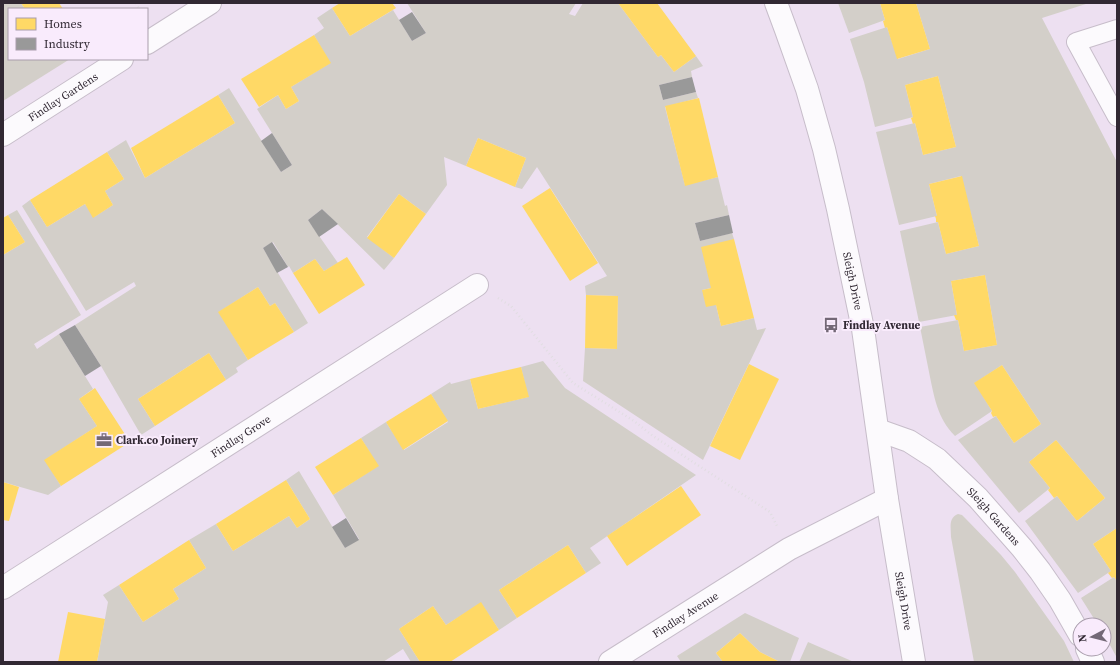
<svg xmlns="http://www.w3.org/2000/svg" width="1120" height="665" viewBox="0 0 1120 665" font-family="'Source Serif 4',serif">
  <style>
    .green { fill: #d3cfc9 }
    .homes { fill: #ffd966 }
    .industry { fill: #999 }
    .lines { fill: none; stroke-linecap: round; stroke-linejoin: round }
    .service-casing { stroke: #c7bdca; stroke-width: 20 }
    .minor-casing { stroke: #c7bdca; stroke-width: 24 }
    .tertiary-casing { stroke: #c7bdca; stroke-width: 24 }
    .path { stroke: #e1dde2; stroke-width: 2.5; stroke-dasharray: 1 3; stroke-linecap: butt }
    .service { stroke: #fcfafd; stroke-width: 18 }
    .minor { stroke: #fcfafd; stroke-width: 22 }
    .tertiary { stroke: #fcfafd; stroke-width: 22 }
    .labels { text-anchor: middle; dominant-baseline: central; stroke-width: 4; stroke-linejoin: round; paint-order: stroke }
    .street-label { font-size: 11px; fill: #312833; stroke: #f9ebfc }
    .poi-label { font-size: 11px; font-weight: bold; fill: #312833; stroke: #f9ebfc; text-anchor: start }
  </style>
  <rect width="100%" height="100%" fill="#ede0f1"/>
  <!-- green -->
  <g class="green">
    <path d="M3,3H21L25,9H9V59H70L3,101Z"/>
    <path d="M407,3H576L569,14L575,16L583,3H618L658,57L661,55L674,72L696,56L703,66L691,71L692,77L659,85L663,100L696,92L698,98L665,107L685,185L718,177L725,206L727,205L729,215L695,223L700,241L732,233L734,239L711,288L702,290L716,305L721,326L754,318L757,330L766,328L703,460L583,381L585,348L617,349L618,296L586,295L585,286L607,276L537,167L522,189L515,187L526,158L478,138L466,166L444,157L447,185L426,214L399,194L367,237L394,258L384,270L322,209L308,220L338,263L324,271L315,259L293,273L289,266L288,267L273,242L263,248L308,323L294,332L275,303L270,306L258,287L219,312L248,360L236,368L238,372L226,380L209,353L138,399L155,426L141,435L101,366L75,325L136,286L134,282L86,311L22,206L30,200L47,227L85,204L94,217L113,205L105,191L124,179L107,152L126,140L145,178L235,123L218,95L229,88L281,172L292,165L257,109L278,95L286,109L299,101L291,87L330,63L314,35L324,28L317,18L332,8L350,36L393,10L412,41L426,33Z"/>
    <path d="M838,3H880L885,20L849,33Z"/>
    <path d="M916,3H1089L1042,18L1117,162V528L1093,544L1111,571L1078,593L1025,521L1057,496L1077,521L1105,498L1056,440L1029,462L1050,488L1019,513L958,440L996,416L1014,443L1041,424L1002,365L975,383L992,411L955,436C937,418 934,396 929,372C926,357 923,342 920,327L958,320L964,351L997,345L985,275L951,281L957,315L919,322L900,231L938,222L946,254L979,246L961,176L929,184L937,216L899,225L876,132L915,123L923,155L956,147L938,76L905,85L913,117L875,127L864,82L850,39L887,27L898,59L930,49Z"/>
    <path d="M17,210L81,315L34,344L37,349L59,334L93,389L79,399L97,426L45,460L61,486L48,495L3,482V255L25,242L8,215Z"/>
    <path d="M543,361L565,388L696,475L590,548L601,563L586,573L568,545L499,590L517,618L499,630L481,603L446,625L433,606L399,629L420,662H411L403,649L383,662H220L219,661V662H97L108,602L103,595L119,585L143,622L179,599L173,589L206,568L189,540L216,524L233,551L289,516L297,528L310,519L286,480L299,471L345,548L359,539L333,495L378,466L361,438L386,422L404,450L448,422L431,394L450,382L451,384L470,379L478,409L528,397L521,367Z"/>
    <path d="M958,514L962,515L966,519L1001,555L1015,572L1064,641L1074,662H974L951,537C951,528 948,518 958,514Z"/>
    <path d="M1114,577L1117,581V658L1104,634V625H1098L1081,598Z"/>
    <path d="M745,613L799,638L790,662H780L760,652L740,633L716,653L723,662H681L677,656Z"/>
    <path d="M808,642L854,662H799Z"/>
  </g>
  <!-- homes -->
  <g class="homes">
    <path d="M21,3H59L63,9H25Z"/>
    <path d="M340,3H392L396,8L350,36L332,8Z"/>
    <path d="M618,3H657L696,56L674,72L661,55L658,57Z"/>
    <path d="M880,3H916L930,49L897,59L887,27L885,28L883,21L885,20Z"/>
    <path d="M314,35L331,63L291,87L299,101L286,109L278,95L259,107L241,79Z"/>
    <path d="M938,76L956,147L923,155L915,123L913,124L911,118L913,117L905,85Z"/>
    <path d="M218,95L235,123L145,178L131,148Z"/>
    <path d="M699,98L718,177L685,186L665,106Z"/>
    <path d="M478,138L526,158L515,187L466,166Z"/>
    <path d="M107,152L124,179L105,191L113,205L93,218L85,204L47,227L30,200Z"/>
    <path d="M962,176L979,246L946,254L938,222H936V219L935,216H937L929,184Z"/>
    <path d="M550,188L598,263L570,281L522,206Z"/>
    <path d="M399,194L426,214L394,258L367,238Z"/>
    <path d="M8,215L25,242L3,255V218Z"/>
    <path d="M734,239L754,318L721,326L716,305L706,307L702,290L711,288L701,247Z"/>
    <path d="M347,257L365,285L319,314L293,273L315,259L324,271Z"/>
    <path d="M985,275L997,345L964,351L958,320H956L954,315H957L951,281Z"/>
    <path d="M258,287L270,306L275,303L294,332L248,360L218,312Z"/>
    <path d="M586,295L618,296L617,349L585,348Z"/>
    <path d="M209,353L226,380L155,426L138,399Z"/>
    <path d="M749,364L779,379L740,460L710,446Z"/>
    <path d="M1002,365L1041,424L1014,443L996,416L993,417L991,413L992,411L974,383Z"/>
    <path d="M521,367L529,397L478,409L470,379Z"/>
    <path d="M95,388L130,442L61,486L44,460L97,426L79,399Z"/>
    <path d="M431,394L448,421L403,450L386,422Z"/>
    <path d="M361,438L379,466L333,495L315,467Z"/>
    <path d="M1056,440L1105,498L1077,521L1057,496L1054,498L1048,490L1050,488L1029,462Z"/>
    <path d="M286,480L310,519L297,528L289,516L233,551L216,524Z"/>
    <path d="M3,482L19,487L9,521L3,520Z"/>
    <path d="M681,486L701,515L627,566L607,536Z"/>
    <path d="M1117,528V581L1114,577L1112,578L1108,573L1111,571L1093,544Z"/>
    <path d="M189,540L206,568L173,589L179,599L143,622L119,585Z"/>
    <path d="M568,545L586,573L517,618L499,590Z"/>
    <path d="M481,602L499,630L450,662H420L399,629L433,606L446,625Z"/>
    <path d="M68,612L105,619L97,662H58Z"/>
    <path d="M740,633L760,652L780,662H723L716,653Z"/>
  </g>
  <!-- industry -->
  <g class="industry">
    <path d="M412,12L426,33L412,41L399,20Z"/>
    <path d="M692,77L696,92L663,100L659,85Z"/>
    <path d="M272,133L292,165L281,172L261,141Z"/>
    <path d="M322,209L338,224L319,237L308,220Z"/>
    <path d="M729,215L733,233L700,241L695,223Z"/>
    <path d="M272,242L288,267L277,273L263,248Z"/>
    <path d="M75,325L101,366L85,376L59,334Z"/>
    <path d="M346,518L359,540L345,548L332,527Z"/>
  </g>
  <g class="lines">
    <defs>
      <path id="service" d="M1117,29L1076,42L1117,117"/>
      <g id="minor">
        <path d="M147,43L210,3"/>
        <path id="s1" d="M3,135L122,59"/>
        <path id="s2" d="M878,430L909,441L937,459L978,498L1022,548L1040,571L1060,600L1080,635"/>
        <path id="s3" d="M3,588L477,285"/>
        <path d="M1087,649L1093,662"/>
        <path id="s4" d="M610,662L789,549L887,499"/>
      </g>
      <g id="tertiary">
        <path id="s5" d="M776,3L786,30L807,89L824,149L838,209L863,329L887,499L914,662"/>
      </g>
    </defs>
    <!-- service casing -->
    <use href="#service" class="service-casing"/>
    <!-- minor casing -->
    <use href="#minor" class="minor-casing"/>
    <!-- tertiary casing -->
    <use href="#tertiary" class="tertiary-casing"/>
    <!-- path -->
    <g class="path">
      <path d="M136,3L139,9"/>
      <path d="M498,298L511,306L573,383L634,421L653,436L770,512L777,526"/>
    </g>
    <!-- service -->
    <use href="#service" class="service"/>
    <!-- minor -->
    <use href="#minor" class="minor"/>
    <!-- tertiary -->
    <use href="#tertiary" class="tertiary"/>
  </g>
  <!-- icons -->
  <defs>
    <symbol id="bus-bare" viewBox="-9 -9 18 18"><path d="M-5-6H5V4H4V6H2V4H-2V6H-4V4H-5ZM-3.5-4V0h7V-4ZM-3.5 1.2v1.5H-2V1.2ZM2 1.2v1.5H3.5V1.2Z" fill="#736876" stroke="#f9ebfc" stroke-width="2.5" paint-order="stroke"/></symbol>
    <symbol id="office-bare" viewBox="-9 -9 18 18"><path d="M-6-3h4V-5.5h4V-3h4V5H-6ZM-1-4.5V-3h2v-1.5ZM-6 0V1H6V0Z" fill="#736876" stroke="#f9ebfc" stroke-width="2.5" paint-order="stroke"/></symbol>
  </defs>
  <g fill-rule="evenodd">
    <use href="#bus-bare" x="820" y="314" width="22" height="22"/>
    <use href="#office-bare" x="93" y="429" width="22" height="22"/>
  </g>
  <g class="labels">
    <!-- street labels -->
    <g class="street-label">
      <text stroke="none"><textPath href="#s1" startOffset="71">Findlay Gardens</textPath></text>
      <text stroke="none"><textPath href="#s5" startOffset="289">Sleigh Drive</textPath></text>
      <text stroke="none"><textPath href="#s3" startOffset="282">Findlay Grove</textPath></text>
      <text stroke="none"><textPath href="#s2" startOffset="147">Sleigh Gardens</textPath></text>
      <text stroke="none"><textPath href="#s5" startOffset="613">Sleigh Drive</textPath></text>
      <text stroke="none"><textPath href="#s4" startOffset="89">Findlay Avenue</textPath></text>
    </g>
    <!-- poi labels -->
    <g class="poi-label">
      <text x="843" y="325">Findlay Avenue</text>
      <text x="116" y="440">Clark.co Joinery</text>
    </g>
  </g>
  <!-- border -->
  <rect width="1120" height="665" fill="none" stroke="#312833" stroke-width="8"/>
  <!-- legend -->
  <rect x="8" y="8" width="140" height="52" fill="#f9ebfc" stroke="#a99dac"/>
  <rect x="16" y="18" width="20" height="12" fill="#ffd966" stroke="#a99dac"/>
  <text x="44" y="28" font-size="12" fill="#312833">Homes</text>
  <rect x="16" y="38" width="20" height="12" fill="#999999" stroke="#a99dac"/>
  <text x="44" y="48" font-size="12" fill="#312833">Industry</text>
  <!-- north arrow -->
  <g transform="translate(1092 637) rotate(263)"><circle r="19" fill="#f9ebfc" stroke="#a99dac"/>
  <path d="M0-3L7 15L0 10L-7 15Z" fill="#736876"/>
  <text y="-6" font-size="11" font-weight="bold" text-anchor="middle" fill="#312833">N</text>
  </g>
</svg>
